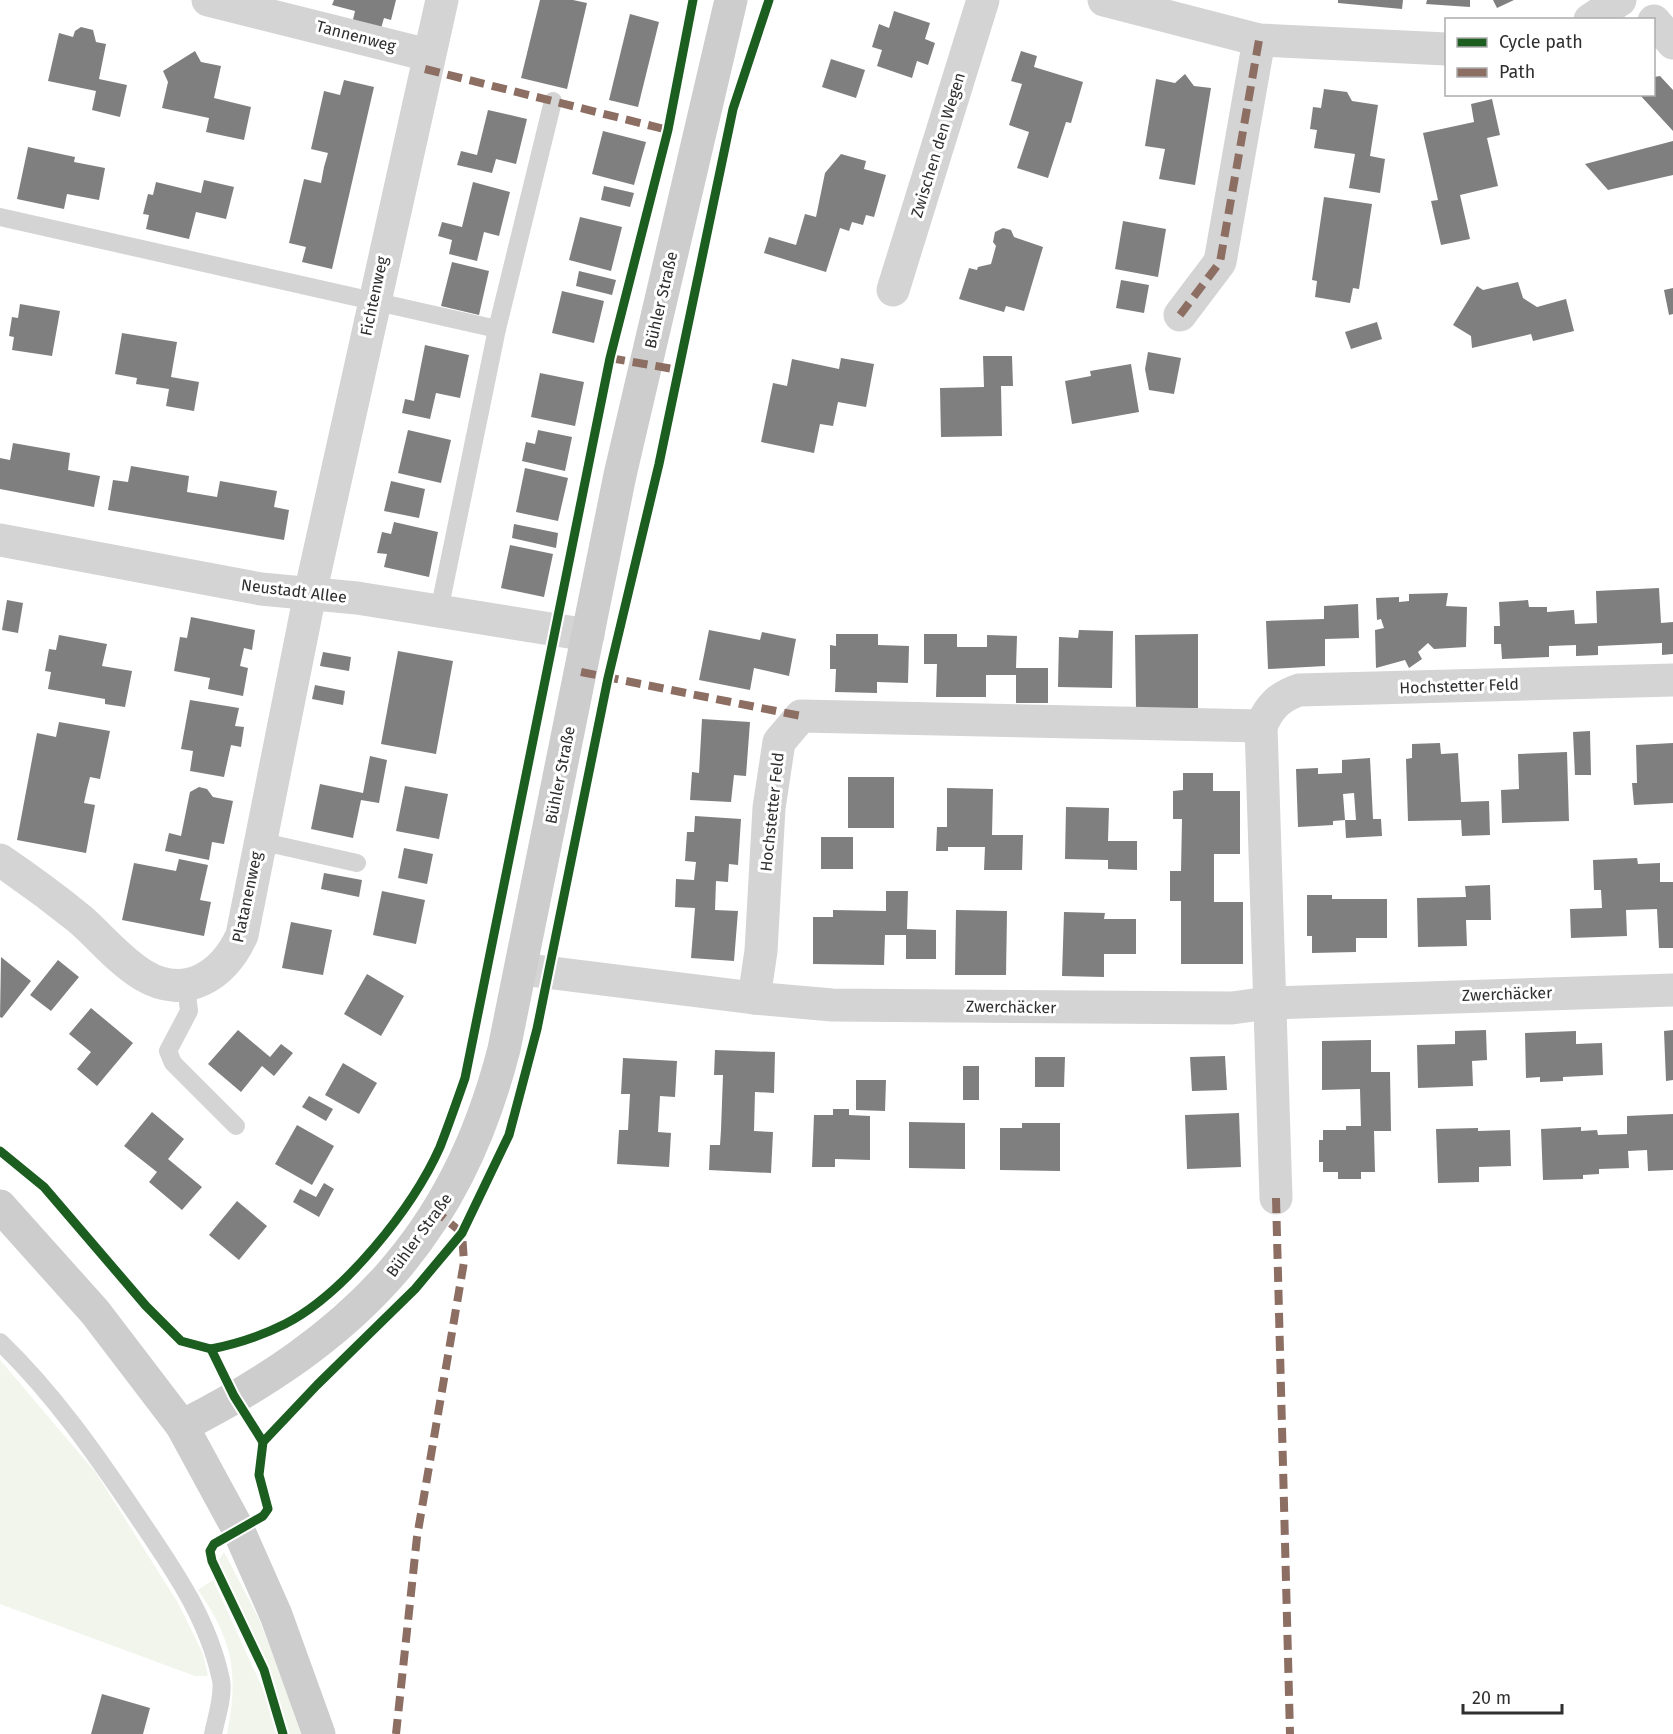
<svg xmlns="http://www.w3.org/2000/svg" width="1673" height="1734" viewBox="0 0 1673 1734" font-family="'Fira Sans',sans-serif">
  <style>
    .green { fill: #f1f5eb }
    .building { fill: #7f7f7f }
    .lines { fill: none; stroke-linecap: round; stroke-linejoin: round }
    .lane { stroke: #d4d4d4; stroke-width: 18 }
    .street { stroke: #d4d4d4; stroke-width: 33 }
    .secondary { stroke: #cdcdcd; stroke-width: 33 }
    .quiet { stroke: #8d6e63; stroke-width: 8; stroke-dasharray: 15 8; stroke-linecap: butt }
    .cycleway-casing { stroke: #fff; stroke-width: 13 }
    .cycleway { stroke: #1b5e20; stroke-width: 9 }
    .labels { text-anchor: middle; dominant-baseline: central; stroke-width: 6; stroke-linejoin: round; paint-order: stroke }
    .street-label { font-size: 16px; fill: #2f2f2f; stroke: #fff }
  </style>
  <rect width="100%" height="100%" fill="#fff"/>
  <!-- green -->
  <g class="green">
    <path d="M0,1360L96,1473L178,1603L203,1654L208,1676H195L0,1604Z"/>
    <path d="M224,1552L259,1619L303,1734H290L260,1648L218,1561Z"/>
    <path d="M213,1580L262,1687L278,1734H227C239,1674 233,1640 198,1590Z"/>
  </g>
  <!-- building -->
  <g class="building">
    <path d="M334,0H396L391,20L384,18L380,32L352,24L355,11L332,5Z"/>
    <path d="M540,0H573L587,3L567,89L521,78Z"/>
    <path d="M1338,0H1403L1402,9L1338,3Z"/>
    <path d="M1427,0H1470V7L1426,4Z"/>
    <path d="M1493,0H1514L1497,8Z"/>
    <path d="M894,11L930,23L925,39L935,43L928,65L917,61L912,78L877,66L882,50L872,47L879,24L889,28Z"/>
    <path d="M630,14L659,22L638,107L609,100Z"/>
    <path d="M81,27L93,30L96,42L106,44L99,79L127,85L120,117L92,110L96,91L48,81L59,33L73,37L75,31Z"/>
    <path d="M195,51L201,62L221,66L214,98L251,107L244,140L206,132L209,118L162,108L168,82L163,71Z"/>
    <path d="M1021,51L1037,56L1034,67L1083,82L1071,123L1066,122L1048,178L1017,168L1029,132L1009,125L1022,84L1011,81Z"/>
    <path d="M831,59L865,70L856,98L822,87Z"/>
    <path d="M1185,74L1194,86L1211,88L1195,185L1159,179L1165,149L1145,146L1156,79L1175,83Z"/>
    <path d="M1660,76L1673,90V131L1639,94H1654V77Z"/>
    <path d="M344,80L374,87L332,269L302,262L306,247L289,243L304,179L321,183L324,167L328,153L311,149L324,91L340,95Z"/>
    <path d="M1324,89L1347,92L1352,101L1378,105L1370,156L1385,159L1380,193L1349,188L1355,154L1314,148L1317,130L1310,129L1313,107L1321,108Z"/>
    <path d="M1492,99L1500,135L1487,138L1498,186L1460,195L1470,239L1441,245L1431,201L1438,200L1423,133L1474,122L1471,104Z"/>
    <path d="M488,110L527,119L516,164L496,159L492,173L457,165L461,151L477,155Z"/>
    <path d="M603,131L646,142L634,185L592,174Z"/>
    <path d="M1673,141V175L1608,190L1585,164Z"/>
    <path d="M28,147L75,157L74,162L105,168L99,200L67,194L64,209L17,199Z"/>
    <path d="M841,154L866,161L864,169L886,175L874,217L866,215L863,225L852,222L849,231L840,228L826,272L764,253L769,237L796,245L805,214L816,217L825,173Z"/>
    <path d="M204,180L234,187L226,219L196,212L189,239L146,229L149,215L143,214L148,194L153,195L156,182L201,193Z"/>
    <path d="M473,182L510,192L499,236L484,232L477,261L449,254L452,240L438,236L442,222L462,227Z"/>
    <path d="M604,186L634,193L630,207L601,200Z"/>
    <path d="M1324,197L1372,204L1359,289L1353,288L1350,303L1315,297L1317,281L1312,280Z"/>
    <path d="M580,217L622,227L611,271L569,260Z"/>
    <path d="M1123,221L1166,229L1158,277L1115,269Z"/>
    <path d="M1003,228L1011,230L1014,237L1043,247L1024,311L1006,306L1004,312L959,299L969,268L977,270L978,267L991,264L996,246L993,242L995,232Z"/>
    <path d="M452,262L489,271L479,315L441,306Z"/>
    <path d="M579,271L616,280L612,295L576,286Z"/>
    <path d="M1121,280L1149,285L1144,313L1116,308Z"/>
    <path d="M1518,282L1523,298L1537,307L1566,299L1574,331L1533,341L1531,334L1472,348L1471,336L1453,325L1477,286L1483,290Z"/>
    <path d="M1673,288V314L1669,315L1664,290Z"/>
    <path d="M562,291L604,301L594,343L552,333Z"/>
    <path d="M20,304L60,311L52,356L12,350L14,337L9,336L12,317L18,318Z"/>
    <path d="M1377,322L1382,339L1351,349L1345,332Z"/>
    <path d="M122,333L177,342L171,377L199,382L194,411L166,406L169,389L136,384L137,378L115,374Z"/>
    <path d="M425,345L469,355L460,398L436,393L430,419L402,413L405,399L414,401Z"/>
    <path d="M1148,352L1181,358L1174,394L1149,390L1145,369Z"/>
    <path d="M983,356H1012L1013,386H1001L1002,436L941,437L940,388L984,387Z"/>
    <path d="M841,358L874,364L866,407L838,402L833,426L820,424L814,453L761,442L773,383L787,386L792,359L839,369Z"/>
    <path d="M1131,364L1139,412L1072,424L1065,381L1091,376L1090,371Z"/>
    <path d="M540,373L584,382L575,426L531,417Z"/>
    <path d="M408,430L451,440L441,483L398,473Z"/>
    <path d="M538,430L572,437L565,471L522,461L526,442L535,444Z"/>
    <path d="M13,443L70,453L68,470L100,476L94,507L0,489V458L10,460Z"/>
    <path d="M131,466L189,476L187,492L217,497L220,481L277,491L274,507L289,510L284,540L108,510L113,480L128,482Z"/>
    <path d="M525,468L568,478L558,521L516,512Z"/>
    <path d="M391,481L425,489L419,518L384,511Z"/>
    <path d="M394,522L438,532L429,577L384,567L387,554L377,553L382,532L391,534Z"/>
    <path d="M514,524L558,533L556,548L512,538Z"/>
    <path d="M510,545L553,554L544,597L501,588Z"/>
    <path d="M1659,588L1661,623L1673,622V654L1662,655V643L1598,646V655L1576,656V645L1549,646V657L1502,659L1501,644H1494V626H1500L1499,602L1528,600L1529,607H1547V612L1574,610L1575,624L1597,623L1596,591Z"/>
    <path d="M1448,593L1446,606L1467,607L1466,647L1434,649L1428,643L1418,652L1422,659L1409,668L1405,660L1376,668L1375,630L1384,628L1381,619L1377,620L1376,598L1399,597V602L1409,601V594Z"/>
    <path d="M7,600L23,603L18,633L2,630Z"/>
    <path d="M1358,604L1359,638L1325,639V666L1268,669L1266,621L1324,619V606Z"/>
    <path d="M191,617L255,630L252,650L244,648L240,666L248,668L243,696L208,689L210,678L174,671L180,637L187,638Z"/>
    <path d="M709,630L760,640L762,632L796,639L789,676L754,668L750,690L699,680Z"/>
    <path d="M1079,630L1113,631L1112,688L1058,687L1059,637L1078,638Z"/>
    <path d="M836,634H878V645L909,646L908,683L877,682V693L835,692L836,669H830V645L836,646Z"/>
    <path d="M924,634H957V647H987V635L1017,636L1016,668H1048V703H1016V675H986V697H936L937,664H924Z"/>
    <path d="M1198,634V708L1136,709L1135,635Z"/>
    <path d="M59,635L107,644L102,666L132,671L125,707L105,704V699L48,689L51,672L45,671L49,649L56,650Z"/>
    <path d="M398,651L453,661L436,754L381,744Z"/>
    <path d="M323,652L351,657L349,671L320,666Z"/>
    <path d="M315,685L345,691L343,705L312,699Z"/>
    <path d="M190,700L239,708L235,726L244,727L241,747L231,745L224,777L190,771L193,751L181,749Z"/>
    <path d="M702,719L750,722L746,776L734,775L731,802L690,800L692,772L699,773Z"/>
    <path d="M59,722L110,731L100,779L90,777L87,789L84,803L95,805L86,853L17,840L37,733L56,737Z"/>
    <path d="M1590,731L1591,775H1575L1573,732Z"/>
    <path d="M1440,743L1441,754L1458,753L1461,802L1489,801L1490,835L1462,836L1461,820L1408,821L1406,759L1412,758V744Z"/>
    <path d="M1673,743V803L1634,805L1632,783H1637L1636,745Z"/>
    <path d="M1567,752L1569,821L1502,823L1501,790L1519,789L1518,754Z"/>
    <path d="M370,756L387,760L379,803L361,800L353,838L311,829L320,784L363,793Z"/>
    <path d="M1370,758L1373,819H1381L1382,836L1346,838L1345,820H1356L1354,793L1343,794L1345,820L1333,821V825L1298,827L1296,769L1318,768V774L1342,773V760Z"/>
    <path d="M1183,773H1213V791H1240V854H1214V902H1243V964H1181V901H1170V871H1181L1182,819H1173V791L1183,790Z"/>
    <rect x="848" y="777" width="46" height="51"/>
    <path d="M405,786L448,794L439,839L396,831Z"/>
    <path d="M199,787L207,789L213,797L233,801L224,844L212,842L209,860L165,851L169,833L181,836L190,792Z"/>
    <path d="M947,788L993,789L992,835H1023L1022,870H984L985,847H948V851H936L937,827H947Z"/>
    <path d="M1066,807L1109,808L1108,841H1137V870L1108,869V860L1065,859Z"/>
    <path d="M695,816L741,819L738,865L729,864L728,882L716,881L715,910L738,911L734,961L691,958L695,908L675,907L676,879L694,880L696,862L685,861L687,832H694Z"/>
    <rect x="821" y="837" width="32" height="32"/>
    <path d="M404,848L433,854L427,884L398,878Z"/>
    <path d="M1637,858L1638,864L1660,863V882H1673V948H1659L1657,909L1626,910L1627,936L1571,938L1570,909L1602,908L1601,890H1594L1593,860Z"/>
    <path d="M179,859L208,865L200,900L211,902L204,936L122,920L134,863L176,871Z"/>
    <path d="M324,873L362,880L359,897L321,889Z"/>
    <path d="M1490,885L1491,920H1466L1467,946L1418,947L1417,898L1466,897L1465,886Z"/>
    <path d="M382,891L425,900L416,944L373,935Z"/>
    <path d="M886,891H908L907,929L936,930V959H906V935H885L884,965L813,964V917H833V910L886,911Z"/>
    <path d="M1307,895H1332V899H1387V938H1356V952L1312,953V936H1307Z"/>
    <path d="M956,910L1007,911L1006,975H955Z"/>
    <path d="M1064,912L1105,913L1104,919H1136V954H1104V977L1062,976Z"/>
    <path d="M291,922L332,930L323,975L282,968Z"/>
    <path d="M1,957L31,981L2,1018L0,1017Z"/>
    <path d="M58,960L79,977L51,1011L30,995Z"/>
    <path d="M367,974L404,996L381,1036L344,1014Z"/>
    <path d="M91,1008L133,1043L97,1086L77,1069L91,1052L69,1034Z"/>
    <path d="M238,1030L270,1057L281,1044L293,1053L274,1076L262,1066L241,1092L208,1064Z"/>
    <path d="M1486,1030L1487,1060L1472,1061L1473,1086L1418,1088L1417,1045L1455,1044V1031Z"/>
    <path d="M1673,1030V1080L1666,1081L1664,1031Z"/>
    <path d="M1576,1031V1044L1602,1043L1603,1075L1563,1077V1081L1540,1082V1077L1526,1078L1525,1033Z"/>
    <path d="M1371,1040V1072H1390L1391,1131H1374L1375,1172H1361V1179H1338V1172H1323V1162H1319V1140H1323V1130H1346V1126H1361L1360,1089L1322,1090V1041Z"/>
    <path d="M715,1050L775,1052L774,1093L755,1092L754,1131L773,1132L771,1173L709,1170L710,1145H720L721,1130L723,1075H714Z"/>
    <path d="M1225,1056L1227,1090L1192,1091L1190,1057Z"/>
    <path d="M1035,1057H1065L1064,1087H1035Z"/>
    <path d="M623,1058L677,1061L675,1097L660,1096L658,1132L671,1133L669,1167L617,1164L619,1130H628L630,1094H621Z"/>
    <path d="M343,1063L377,1083L359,1114L325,1095Z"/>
    <rect x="963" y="1066" width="16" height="34"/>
    <path d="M856,1080H886L885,1111L856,1110Z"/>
    <path d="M309,1096L333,1109L326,1121L302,1107Z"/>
    <path d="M833,1109H849V1115L870,1116V1160L835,1159V1167H812L814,1115H833Z"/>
    <path d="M152,1112L184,1139L168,1159L202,1187L182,1210L149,1182L157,1172L124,1146Z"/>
    <path d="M1239,1113L1241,1167L1187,1169L1185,1115Z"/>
    <path d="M1673,1114V1170L1648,1171L1647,1150L1628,1151L1629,1168L1599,1169V1174L1583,1175V1179L1543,1180L1541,1129L1581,1127V1131L1597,1130L1598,1135L1627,1134V1116Z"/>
    <path d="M909,1122L965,1123V1169L909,1168Z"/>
    <path d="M1022,1123H1060V1171L1000,1170V1128H1022Z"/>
    <path d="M297,1125L334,1146L312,1185L275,1164Z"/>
    <path d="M1478,1128V1131L1510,1130L1511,1166L1479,1167V1182L1438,1183L1436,1129Z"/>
    <path d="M324,1183L334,1189L319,1217L293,1202L300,1189L316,1197Z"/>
    <path d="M237,1201L267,1226L239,1260L209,1235Z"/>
    <path d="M102,1694L150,1708L143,1734H91Z"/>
  </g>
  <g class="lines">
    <!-- lane -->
    <g class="lane">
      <path d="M0,217L497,329L553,101"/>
      <path d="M439,611L497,329"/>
      <path d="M259,841L357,863"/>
      <path d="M186,986L189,1011L168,1051L173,1063L236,1126"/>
      <path d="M0,1342C53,1393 95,1453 136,1514C171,1566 208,1617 221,1680C224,1695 216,1719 213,1734"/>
    </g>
    <!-- street -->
    <g class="street">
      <path d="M208,0L428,55"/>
      <path d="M1104,0L1259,40L1446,49"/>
      <path d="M1590,20L1620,0"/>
      <path d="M1654,21L1673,43"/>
      <path d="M893,290L983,0"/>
      <path d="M1180,315L1220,262L1259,40"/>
      <path d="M0,540L261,589L357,598L588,635"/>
      <path d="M1261,726L1276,1198"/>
      <path d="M0,860C28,879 55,899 81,920C101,938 120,961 143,975C186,1001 224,975 242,935L310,594L442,0"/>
      <path d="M521,969L754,998L761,951L769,808L779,742L801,716L1261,726C1270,706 1279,697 1299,690L1673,680"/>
      <path d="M754,998L832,1005L1232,1008L1268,1003L1673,990"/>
    </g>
    <!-- secondary -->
    <g class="secondary">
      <path d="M0,1206L95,1312L182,1426L238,1529L276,1615L319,1734"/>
      <path d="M182,1426C353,1339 455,1239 504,1049L620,475L731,0"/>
    </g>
    <!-- quiet -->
    <g class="quiet">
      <path d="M425,69L668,130"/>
      <path d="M1180,315L1220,262L1259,40"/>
      <path d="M610,358L679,370"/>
      <path d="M581,672L801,716"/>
      <path d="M1276,1198L1290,1734"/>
      <path d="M396,1734L417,1537L464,1262L462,1233L438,1213"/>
    </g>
    <defs>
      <g id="cycleway">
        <path d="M0,1151L44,1187L146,1306L181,1341L211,1349L234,1396L263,1442"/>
        <path d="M211,1349C236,1344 261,1336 285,1324C344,1294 413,1208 440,1147C449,1124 457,1101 465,1078L610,358L668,130L693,0"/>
        <path d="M283,1734L264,1670L212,1561L210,1551L214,1544L263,1516L268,1509L259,1475L263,1442L317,1385L415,1289L462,1233L509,1135L537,1029L608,678L659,464L733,109L769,0"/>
      </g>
    </defs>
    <!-- cycleway casing -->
    <use href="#cycleway" class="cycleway-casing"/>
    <!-- cycleway -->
    <use href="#cycleway" class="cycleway"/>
  </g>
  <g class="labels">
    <!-- street labels -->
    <g class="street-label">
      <text transform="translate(356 36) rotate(15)">Tannenweg</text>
      <text transform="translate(938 145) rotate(-73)">Zwischen den Wegen</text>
      <text transform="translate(374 296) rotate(-78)">Fichtenweg</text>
      <text transform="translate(661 300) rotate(-77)">Bühler Straße</text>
      <text transform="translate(294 591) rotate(7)">Neustadt Allee</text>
      <text transform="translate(1459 686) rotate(-2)">Hochstetter Feld</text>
      <text transform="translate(560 775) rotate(-79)">Bühler Straße</text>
      <text transform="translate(772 812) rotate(-84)">Hochstetter Feld</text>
      <text transform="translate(247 897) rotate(-78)">Platanenweg</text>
      <text transform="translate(1507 994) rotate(-2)">Zwerchäcker</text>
      <text transform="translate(1011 1007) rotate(1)">Zwerchäcker</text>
      <text transform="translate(419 1235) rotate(-54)">Bühler Straße</text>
    </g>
  </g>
  <!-- legend -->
  <rect x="1445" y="18" width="210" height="78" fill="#ffffff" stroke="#acacac" stroke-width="1.5"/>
  <rect x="1457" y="38" width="30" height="9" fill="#1b5e20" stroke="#acacac" stroke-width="1.5"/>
  <text x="1499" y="48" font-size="18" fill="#2f2f2f">Cycle path</text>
  <rect x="1457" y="68" width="30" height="9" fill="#8d6e63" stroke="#acacac" stroke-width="1.5"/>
  <text x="1499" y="78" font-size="18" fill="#2f2f2f">Path</text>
  <!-- scale -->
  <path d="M1463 1704v9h99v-9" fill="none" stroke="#2f2f2f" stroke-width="3"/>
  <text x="1472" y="1704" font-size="18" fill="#2f2f2f" stroke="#ffffff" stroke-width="4.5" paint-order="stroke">20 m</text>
</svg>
